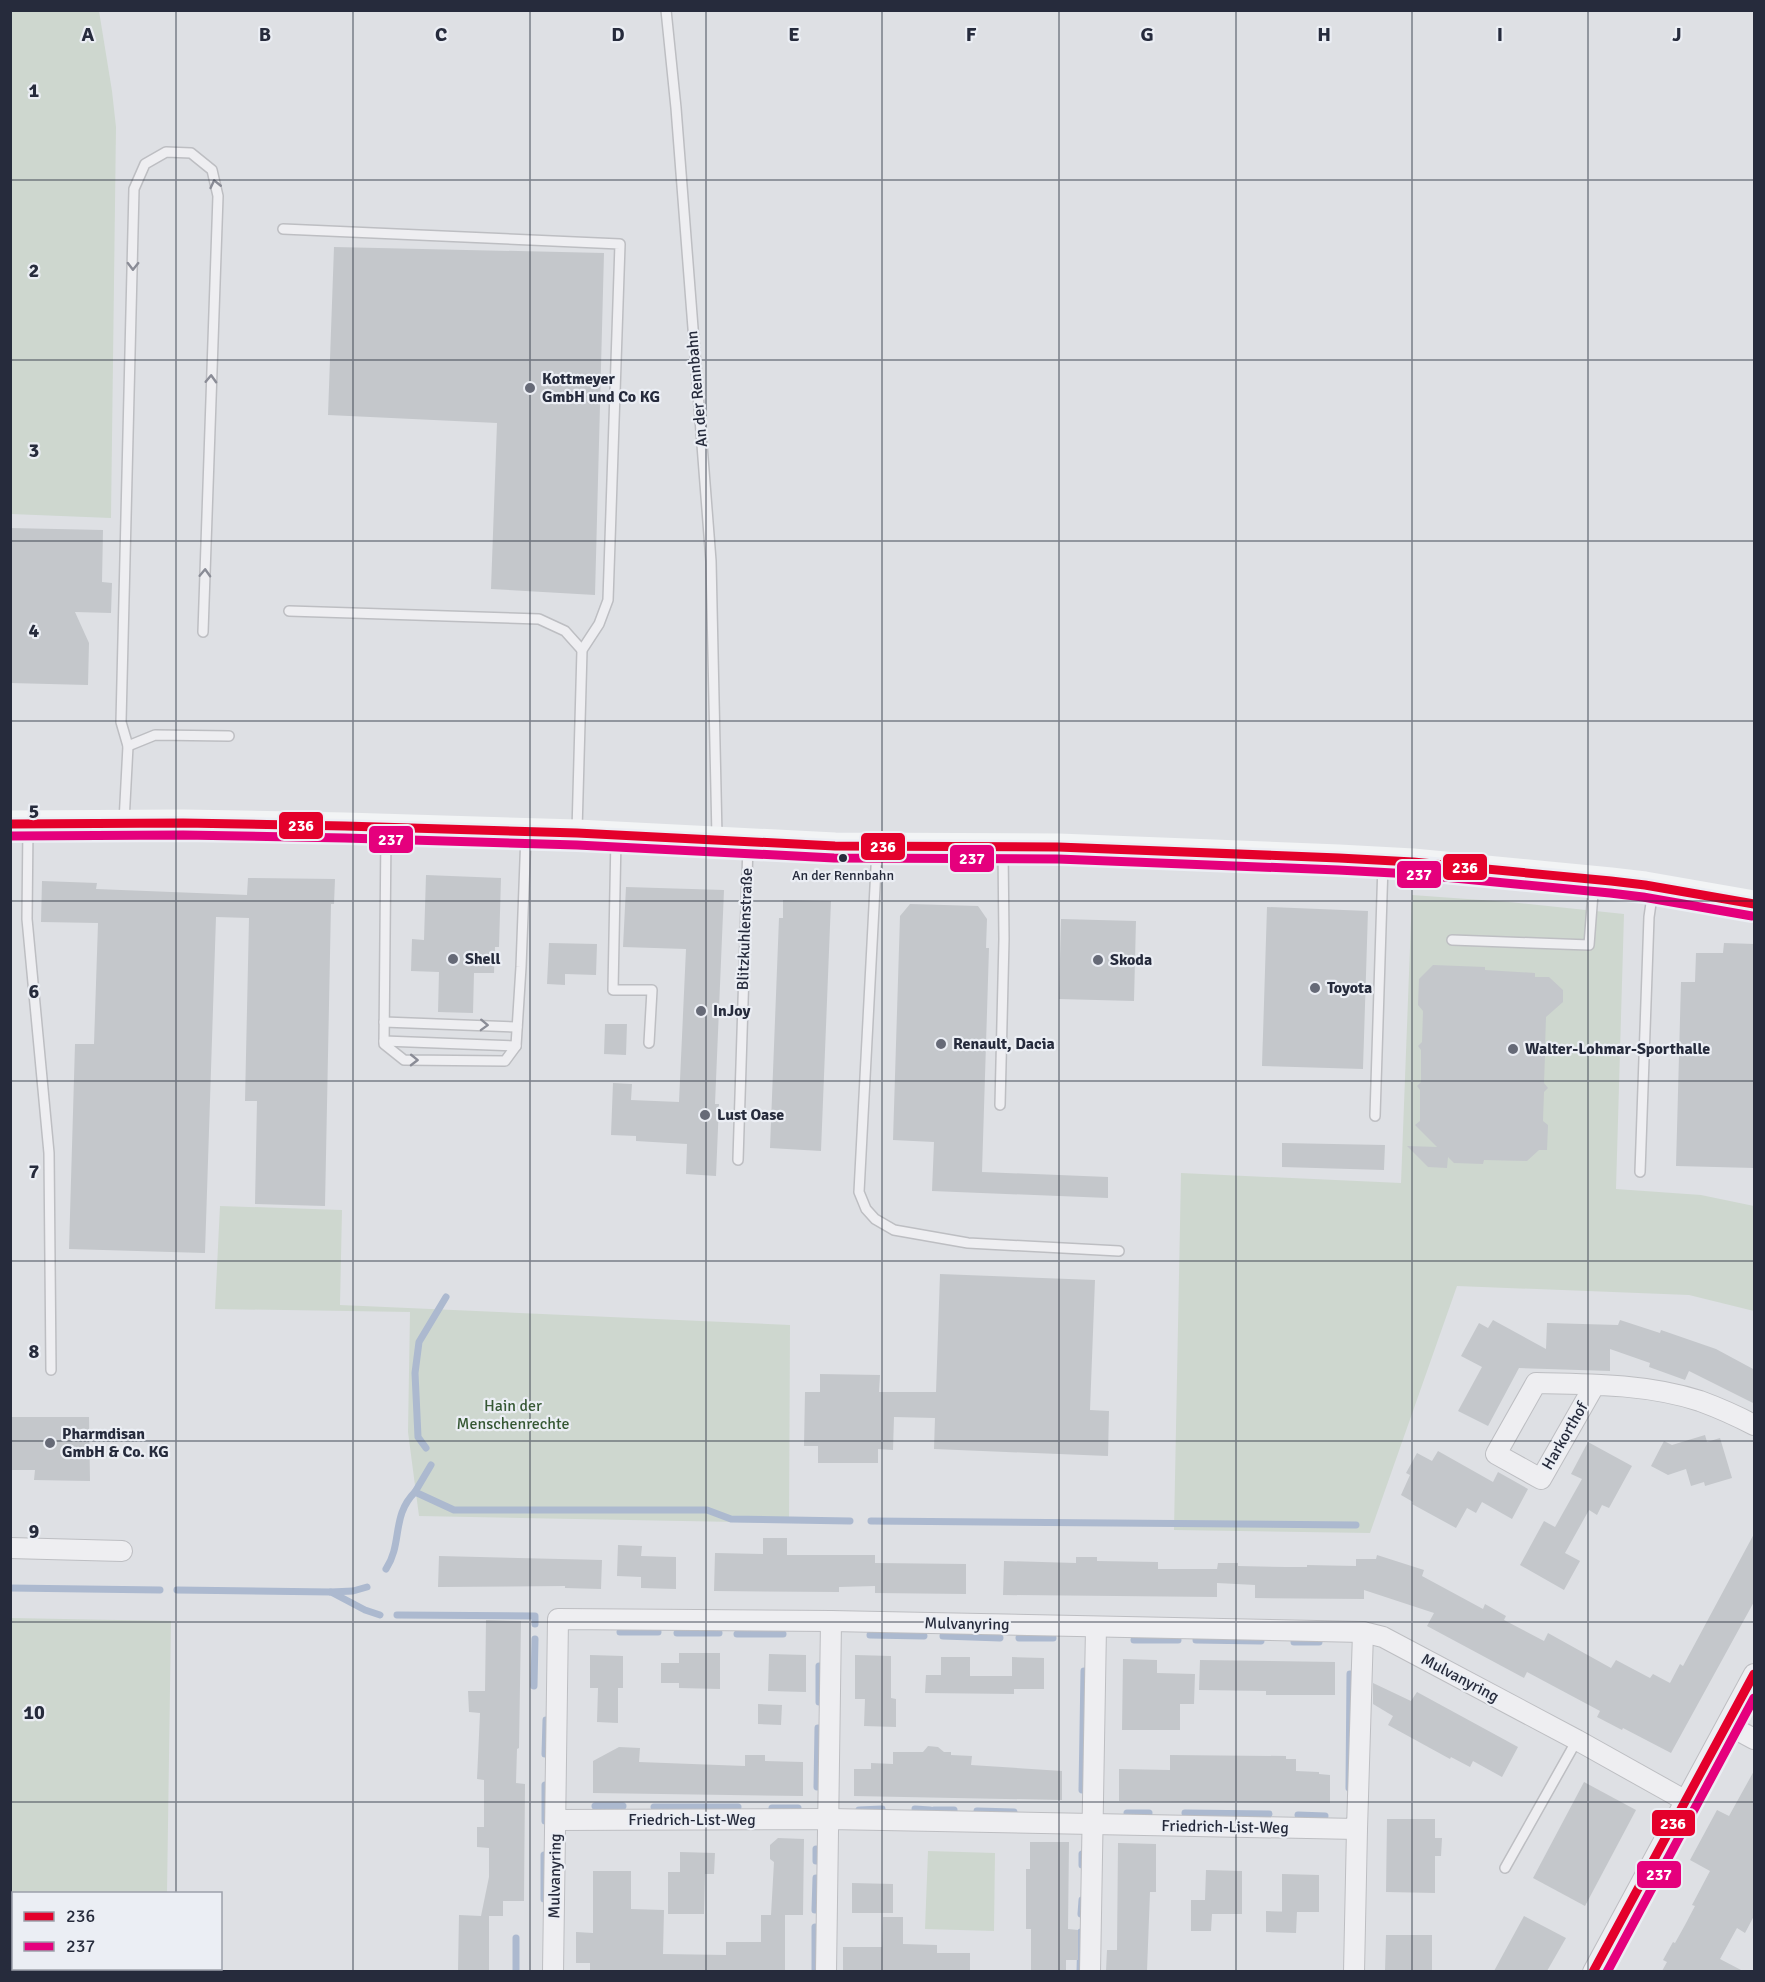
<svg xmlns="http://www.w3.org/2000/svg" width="1765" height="1982" viewBox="0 0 1765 1982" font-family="Signika,sans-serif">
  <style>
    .green { fill: #ced7cf }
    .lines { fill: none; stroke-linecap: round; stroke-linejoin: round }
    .stream { stroke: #acb9cf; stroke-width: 7 }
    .building { fill: #c4c7cb }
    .service-casing { stroke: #bdbec2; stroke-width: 12 }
    .minor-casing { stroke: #bdbec2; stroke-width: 22 }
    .service { stroke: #eeeef1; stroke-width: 9 }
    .minor { stroke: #eeeef1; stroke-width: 20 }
    .secondary { stroke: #f2f4f5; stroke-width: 27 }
    .bus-1-casing { stroke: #ebeef4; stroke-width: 14 }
    .bus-2-casing { stroke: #ebeef4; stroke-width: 14 }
    .bus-1 { stroke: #e4002b; stroke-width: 9 }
    .bus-2 { stroke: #e5007d; stroke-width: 9 }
    .oneway { stroke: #8a8c96 }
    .grid { fill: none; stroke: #262b3c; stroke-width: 1.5; stroke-opacity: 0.55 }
    .poi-dot { fill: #666a77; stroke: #ebeef4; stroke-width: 2 }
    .bus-dot { fill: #262b3c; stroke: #ebeef4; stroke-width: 2 }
    .labels { text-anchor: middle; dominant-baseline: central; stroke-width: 4.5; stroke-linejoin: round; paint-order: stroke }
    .bus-label { font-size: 14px; fill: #262b3c; stroke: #ebeef4 }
    .poi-label { font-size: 16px; font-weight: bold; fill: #262b3c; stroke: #ebeef4; text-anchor: start }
    .street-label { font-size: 16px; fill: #262b3c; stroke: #ebeef4 }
    .park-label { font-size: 16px; fill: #365834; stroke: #ebeef4 }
    .grid-label { font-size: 20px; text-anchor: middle; font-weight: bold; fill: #262b3c; stroke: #ebeef4; stroke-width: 4.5; stroke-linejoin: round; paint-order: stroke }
    .line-badge { stroke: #ebeef4; stroke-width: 2 }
    .badge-label { font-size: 16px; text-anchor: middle; font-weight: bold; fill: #fff }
  </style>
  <rect width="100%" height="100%" fill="#dee0e4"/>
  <!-- green -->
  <g class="green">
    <path d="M11,10L99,11L112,91L116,127L111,518L11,514Z"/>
    <path d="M1412,895L1509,902L1624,914L1616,1189L1701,1195L1754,1206V1311L1689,1295L1457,1286L1370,1533L1174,1530L1181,1173L1401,1183Z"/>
    <path d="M220,1206L342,1210L340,1305L790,1325L789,1523L419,1516L408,1432L410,1312L215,1309Z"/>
    <path d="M11,1618L171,1621L167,1893L14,1894V1968H166V1971H11Z"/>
    <path d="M928,1851L995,1853L994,1931L925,1929Z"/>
  </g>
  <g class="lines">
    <!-- stream -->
    <g class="stream">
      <path d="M426,1448L418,1437L415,1373L419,1342L446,1297"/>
      <path d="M415,1492L431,1465"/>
      <path d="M871,1521L1356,1525"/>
      <path d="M386,1569C403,1543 391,1516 415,1492L454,1510H707L731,1519L850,1521"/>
      <path d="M10,1588L160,1590"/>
      <path d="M177,1590L331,1592L365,1610L380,1615"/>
      <path d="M331,1592L353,1591L367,1587"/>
      <path d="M397,1615L535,1616V1624"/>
      <path d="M620,1632H658"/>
      <path d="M677,1633H719"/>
      <path d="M737,1634H783"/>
      <path d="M870,1635L924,1636"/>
      <path d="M943,1636L1000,1638"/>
      <path d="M1019,1638H1053"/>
      <path d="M1134,1640H1178"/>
      <path d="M1196,1640L1261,1641"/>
      <path d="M1294,1642H1319"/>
      <path d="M534,1686L535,1639"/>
      <path d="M819,1702V1666"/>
      <path d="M545,1754L546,1720"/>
      <path d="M817,1787L818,1728"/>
      <path d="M1349,1788L1350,1674"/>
      <path d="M1082,1790L1084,1671"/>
      <path d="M595,1806H623"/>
      <path d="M654,1807H738"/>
      <path d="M772,1808H798"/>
      <path d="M915,1809L930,1810"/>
      <path d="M859,1810L882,1809"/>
      <path d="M934,1810H954"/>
      <path d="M977,1811L1014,1812"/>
      <path d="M1127,1813H1149"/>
      <path d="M1185,1813L1269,1814"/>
      <path d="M1298,1815L1325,1816"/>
      <path d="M545,1821V1785"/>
      <path d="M1082,1854V1865"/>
      <path d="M816,1861V1849"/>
      <path d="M544,1899V1855"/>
      <path d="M815,1910L816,1878"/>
      <path d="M1081,1914L1082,1900"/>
      <path d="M516,1938V1972"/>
      <path d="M815,1972V1927"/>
      <path d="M1080,1972L1081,1932"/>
    </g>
  </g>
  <!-- building -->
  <g class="building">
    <path d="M334,247L604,253L595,595L491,589L497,423L328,415Z"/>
    <path d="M10,528L103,530L102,582L112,583L111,613L75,612L89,643L88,685L10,683Z"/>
    <path d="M426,875L501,878L499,947H495L494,973H474L473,1013L438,1012L439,972L411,971L412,939L424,940Z"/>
    <path d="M248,878L335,879L334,904H331L325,1206L255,1204L257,1101H245L249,918L216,917L205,1253L69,1249L75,1044H94L98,923L41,922L42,881L97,883L96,889L247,895Z"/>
    <path d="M626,887L724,890L715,1104H719L716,1176L686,1174L687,1144L636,1141V1136L611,1135L613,1083L632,1084L631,1100L679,1102L686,949L623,947Z"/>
    <path d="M783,900L831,901L821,1151L770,1148L779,918H783Z"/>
    <path d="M910,904L978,906L987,919L986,948H989L982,1172L1108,1177V1198L932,1191L934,1142L893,1140L900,916Z"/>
    <path d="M1267,907L1368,911L1363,1069L1262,1066Z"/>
    <path d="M1061,919L1136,921L1134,1001L1059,999Z"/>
    <path d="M549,943L597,944L596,975L565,974V985L547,984Z"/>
    <path d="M1724,943L1755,944V1168L1676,1166L1681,982H1695L1696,953H1723Z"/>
    <path d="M1433,965L1485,967V970L1535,973V977H1549L1563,990V1002L1546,1017L1545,1047L1548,1051L1545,1055L1544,1083L1548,1088L1544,1092L1543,1121L1548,1125L1547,1150H1539L1527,1161L1484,1160L1483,1164L1454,1163L1448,1157L1447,1168L1428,1167L1407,1146L1437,1147L1415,1125L1420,1121V1090L1417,1086L1421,1082V1050L1418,1046L1422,1042L1423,1011L1418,1005L1419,979Z"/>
    <path d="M605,1024H627L626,1055L604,1054Z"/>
    <path d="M1282,1143L1385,1145L1384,1170L1282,1167Z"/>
    <path d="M940,1274L1095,1280L1090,1410L1109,1411L1108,1456L934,1449L935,1418L894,1417L893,1450L878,1449V1463H818V1446H804L805,1392H820V1374L880,1375L879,1392H936Z"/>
    <path d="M1493,1320L1546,1349L1547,1323L1618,1325L1620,1320L1660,1333L1661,1330L1716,1349L1755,1370V1404L1689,1371L1685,1380L1649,1367L1650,1363L1610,1349V1371L1519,1368L1488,1426L1458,1411L1482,1367L1461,1356L1479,1323L1488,1328Z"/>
    <path d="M10,1417H89L90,1481L34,1480L35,1470H10Z"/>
    <path d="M1705,1435L1707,1442L1720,1438L1732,1478L1705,1486L1704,1482L1691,1486L1686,1469L1668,1475L1651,1466L1664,1441L1672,1445Z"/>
    <path d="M1588,1442L1632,1466L1609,1508L1602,1505L1597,1515L1589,1510L1565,1553L1580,1561L1564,1590L1520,1565L1544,1521L1555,1527L1582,1479L1571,1474Z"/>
    <path d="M1438,1451L1493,1482L1498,1472L1528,1489L1512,1519L1482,1502L1476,1513L1467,1508L1456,1528L1412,1504L1413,1502L1401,1495L1410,1475L1406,1473L1417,1453L1432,1461Z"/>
    <path d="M1755,1532V1600L1671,1753L1623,1728L1622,1730L1597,1717L1600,1711L1527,1672L1524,1678L1427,1626L1434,1613L1364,1590V1599L1255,1598V1585L1217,1583V1597L1003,1595L1004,1561L1076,1563V1557H1097V1561L1158,1562V1569H1217L1218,1563H1238V1566L1286,1567H1307V1565L1356,1566V1559H1376L1377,1555L1424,1570L1422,1576L1483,1609L1485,1604L1506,1616L1504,1620L1544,1641L1548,1633L1611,1668L1616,1660L1650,1678L1653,1674L1670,1683L1680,1664L1683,1666Z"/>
    <path d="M763,1538H787V1555H875V1563L966,1564V1594L875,1593V1586L839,1587V1592L714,1591L715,1553L763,1554Z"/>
    <path d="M618,1545L642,1546L641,1556L676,1557V1589L641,1588V1577L617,1576Z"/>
    <path d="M439,1556L602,1560L601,1589L565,1588V1586L438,1587Z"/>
    <path d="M486,1620L521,1621L519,1748L517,1749L516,1783L525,1784L524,1901H503V1916H489V1971H458L459,1915L481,1916L489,1877V1848L477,1847V1827H484V1780L477,1779L480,1713L469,1712L468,1691H485Z"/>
    <path d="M679,1653H720V1689L679,1688V1683H661V1663H679Z"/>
    <path d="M769,1654L806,1655V1692L768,1691Z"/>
    <path d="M590,1655L623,1656V1688H618V1723L597,1722L598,1688H590Z"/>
    <path d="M855,1655L891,1656V1698L896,1699V1727L864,1726L865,1699H855Z"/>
    <path d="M941,1657H970V1676H1012V1657L1044,1658V1689H1014V1694L925,1693L926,1675H941Z"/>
    <path d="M1123,1659L1157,1660V1673L1195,1674L1194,1704H1180V1730H1122Z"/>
    <path d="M1200,1660L1335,1662V1695H1266V1691L1199,1690Z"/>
    <path d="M1373,1683L1411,1701L1417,1692L1518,1747L1502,1777L1473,1761L1470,1767L1451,1757L1450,1759L1388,1725L1393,1716L1373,1704Z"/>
    <path d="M758,1704L782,1705L781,1725L758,1724Z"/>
    <path d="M928,1746L938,1747L944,1752H951V1755L972,1756L971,1765L1062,1771V1800L854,1796V1769H871V1763L893,1764V1752H923Z"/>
    <path d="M619,1747L640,1748L639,1762L745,1766V1755H765V1761L803,1762V1796L593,1793V1761Z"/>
    <path d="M1170,1755L1286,1756V1759H1296V1771L1319,1772V1774L1330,1775V1803L1119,1801V1769L1170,1770Z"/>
    <path d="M1755,1769V1914L1745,1933L1737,1928L1720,1959L1743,1971H1662L1667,1962L1663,1960L1673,1942L1675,1943L1685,1925L1695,1906L1692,1905L1710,1871L1690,1860L1717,1810L1729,1816Z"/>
    <path d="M1584,1782L1636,1810L1585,1906L1533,1878Z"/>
    <path d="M1387,1819H1435V1838H1442L1441,1856H1435V1893L1386,1892Z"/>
    <path d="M778,1838L804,1839L803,1915H771L774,1862L770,1859V1845Z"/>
    <path d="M1030,1842H1069L1068,1929L1078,1930V1960H1066V1971H1031V1929H1026V1869H1030Z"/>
    <path d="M1118,1843L1156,1844V1892H1150L1147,1971H1106L1107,1950H1117Z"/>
    <path d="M680,1852L715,1853L714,1874H705L704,1914H668V1872H680Z"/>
    <path d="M1206,1870L1242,1871V1914H1212L1211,1931H1191V1900H1205Z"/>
    <path d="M593,1871H631V1909L664,1910L663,1954L726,1955V1942H761V1915H785V1971H590V1963H576V1932L593,1933Z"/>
    <path d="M1282,1874L1319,1875V1912H1282Z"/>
    <path d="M852,1883L893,1884V1913H852Z"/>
    <path d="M1266,1911L1297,1912L1296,1933L1266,1932Z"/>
    <path d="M1524,1916L1566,1938L1547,1971H1494Z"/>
    <path d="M883,1917H903V1944L937,1945V1953H970V1971H843V1947H882Z"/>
    <path d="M1386,1935H1432V1971H1385Z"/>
  </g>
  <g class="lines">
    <defs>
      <g id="service">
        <path d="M666,10L676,108L711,561L717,837"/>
        <path d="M283,229L620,244L608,600L599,624L582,650L577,831"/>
        <path d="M289,611L539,619L565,631L582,650"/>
        <path d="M128,746L155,735L229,736"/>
        <path d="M124,822L128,746L121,722L134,189L145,164L166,152L191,153L212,170L218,196L203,632"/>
        <path d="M28,826L27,919L49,1153L51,1370"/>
        <path d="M386,831L384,1044L404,1060L505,1061L516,1046L521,967L526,834"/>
        <path d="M616,837L613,990H652L649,1043"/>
        <path d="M877,849L859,1192L866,1209L875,1219L894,1230L968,1243L1119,1251"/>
        <path d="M1452,940L1589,945L1594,880"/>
        <path d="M384,1022L517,1027"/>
        <path d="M384,1041L516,1046"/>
        <path d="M1000,1105L1004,939L1003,849"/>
        <path d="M1375,1116L1383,864"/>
        <path d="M738,1160L748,845"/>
        <path d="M1640,1172L1649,917L1653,890"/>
        <path d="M1505,1868L1577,1740"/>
      </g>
      <g id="minor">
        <path d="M1594,1386L1541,1479L1496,1454L1536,1383C1590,1384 1648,1384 1700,1401C1719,1408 1737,1416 1754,1425"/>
        <path d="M10,1548L122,1551"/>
        <path d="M1728,1725L1754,1739"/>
        <path d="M556,1820L829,1819L1357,1829L1363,1632"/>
        <path d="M553,1972L558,1619L831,1621L1363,1632L1383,1637L1577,1740L1686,1801"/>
        <path d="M826,1972L831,1621"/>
        <path d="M1090,1972L1096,1627"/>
        <path d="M1354,1972L1357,1829"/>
        <path d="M1593,1972L1754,1674"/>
      </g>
    </defs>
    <!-- service casing -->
    <use href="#service" class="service-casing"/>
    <!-- minor casing -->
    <use href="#minor" class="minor-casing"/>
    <!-- service -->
    <use href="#service" class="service"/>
    <!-- minor -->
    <use href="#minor" class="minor"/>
    <!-- secondary -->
    <path class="secondary" d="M10,824L183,823L345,826L577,833L835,846L1058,847L1339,858L1413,862L1611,881L1645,885L1754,904"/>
    <defs>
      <g id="bus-1">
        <path d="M10,824L183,823L345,826L577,833L835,846L1058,847L1339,858L1413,862L1611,881L1645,885L1754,904"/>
        <path d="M1593,1972L1754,1674"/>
      </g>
      <g id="bus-2">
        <path d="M10,836L183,835L345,838L577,845L834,858L1058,859L1338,870L1412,874L1610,893L1643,897L1752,916"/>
        <path d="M1607,1972L1754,1698"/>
      </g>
    </defs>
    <!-- bus-1 casing -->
    <use href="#bus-1" class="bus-1-casing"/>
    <!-- bus-2 casing -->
    <use href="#bus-2" class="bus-2-casing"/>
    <!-- bus-1 -->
    <use href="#bus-1" class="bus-1"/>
    <!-- bus-2 -->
    <use href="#bus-2" class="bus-2"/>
  </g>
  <!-- one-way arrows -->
  <defs><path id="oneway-chevron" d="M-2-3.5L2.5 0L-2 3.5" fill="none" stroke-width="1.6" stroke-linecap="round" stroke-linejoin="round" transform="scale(1.5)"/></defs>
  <g class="oneway">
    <use href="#oneway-chevron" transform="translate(215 184) rotate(-103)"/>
    <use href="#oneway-chevron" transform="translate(133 266) rotate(91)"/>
    <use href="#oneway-chevron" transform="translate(211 379) rotate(-88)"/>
    <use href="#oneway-chevron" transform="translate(205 573) rotate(-88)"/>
    <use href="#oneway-chevron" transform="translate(484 1025) rotate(2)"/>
    <use href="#oneway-chevron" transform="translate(414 1060) rotate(1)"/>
  </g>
  <!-- grid -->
  <path class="grid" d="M176,10V1894M353,10V1972M530,10V1972M706,10V1972M882,10V1972M1059,10V1972M1236,10V1972M1412,10V1972M1588,10V1972M10,180H1754M10,360H1754M10,541H1754M10,721H1754M10,901H1754M10,1081H1754M10,1261H1754M10,1441H1754M10,1622H1754M10,1802H1754M176,1968V1972"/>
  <!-- markers -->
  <g class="poi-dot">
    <circle cx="530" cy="388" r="6"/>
    <circle cx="453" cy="959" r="6"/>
    <circle cx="1098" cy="960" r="6"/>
    <circle cx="1315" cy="988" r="6"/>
    <circle cx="701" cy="1011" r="6"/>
    <circle cx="941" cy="1044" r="6"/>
    <circle cx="1513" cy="1049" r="6"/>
    <circle cx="705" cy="1115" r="6"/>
    <circle cx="50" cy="1443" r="6"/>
  </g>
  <circle class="bus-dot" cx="843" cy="858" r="5"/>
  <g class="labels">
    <!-- bus labels -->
    <g class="bus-label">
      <text x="843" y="875">An der Rennbahn</text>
    </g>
    <!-- poi labels -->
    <g class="poi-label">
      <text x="542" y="379">Kottmeyer<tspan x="542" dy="18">GmbH und Co KG</tspan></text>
      <text x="465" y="959">Shell</text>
      <text x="1110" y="960">Skoda</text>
      <text x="1327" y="988">Toyota</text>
      <text x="713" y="1011">InJoy</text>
      <text x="953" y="1044">Renault, Dacia</text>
      <text x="1525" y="1049">Walter-Lohmar-Sporthalle</text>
      <text x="717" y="1115">Lust Oase</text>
      <text x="62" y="1434">Pharmdisan<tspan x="62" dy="18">GmbH &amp; Co. KG</tspan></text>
    </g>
    <!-- street labels -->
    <g class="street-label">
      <text transform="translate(697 389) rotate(-95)">An der Rennbahn</text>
      <text transform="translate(745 929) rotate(-88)">Blitzkuhlenstraße</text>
      <text transform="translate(1565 1436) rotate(-60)">Harkorthof</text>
      <text transform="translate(967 1624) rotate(1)">Mulvanyring</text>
      <text transform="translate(1460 1678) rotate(28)">Mulvanyring</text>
      <text x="692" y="1820">Friedrich-List-Weg</text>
      <text transform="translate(1225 1827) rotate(1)">Friedrich-List-Weg</text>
      <text transform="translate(555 1876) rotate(-89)">Mulvanyring</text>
    </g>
    <!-- park labels -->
    <g class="park-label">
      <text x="513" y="1406">Hain der<tspan x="513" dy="18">Menschenrechte</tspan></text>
    </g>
  </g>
  <g class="grid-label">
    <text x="88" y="41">A</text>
    <text x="265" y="41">B</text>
    <text x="441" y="41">C</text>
    <text x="618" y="41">D</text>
    <text x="794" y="41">E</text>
    <text x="971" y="41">F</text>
    <text x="1147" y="41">G</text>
    <text x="1324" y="41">H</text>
    <text x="1500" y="41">I</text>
    <text x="1677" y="41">J</text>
    <text x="34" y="97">1</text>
    <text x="34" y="277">2</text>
    <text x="34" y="457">3</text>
    <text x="34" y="637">4</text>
    <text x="34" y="818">5</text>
    <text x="34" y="998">6</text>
    <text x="34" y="1178">7</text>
    <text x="34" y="1358">8</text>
    <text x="34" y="1538">9</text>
    <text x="34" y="1719">10</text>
  </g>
  <g class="line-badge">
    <rect x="278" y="811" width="46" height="29" rx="6" fill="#e4002b"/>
    <rect x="368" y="825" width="46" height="29" rx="6" fill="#e5007d"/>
    <rect x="860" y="832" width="46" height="29" rx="6" fill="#e4002b"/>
    <rect x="949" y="844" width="46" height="29" rx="6" fill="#e5007d"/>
    <rect x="1442" y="853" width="46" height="28" rx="6" fill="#e4002b"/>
    <rect x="1396" y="860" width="46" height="29" rx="6" fill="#e5007d"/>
    <rect x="1651" y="1809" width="45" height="28" rx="6" fill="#e4002b"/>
    <rect x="1636" y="1860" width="46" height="29" rx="6" fill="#e5007d"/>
  </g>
  <g class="badge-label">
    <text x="301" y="831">236</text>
    <text x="391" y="845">237</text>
    <text x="883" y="852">236</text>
    <text x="972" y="864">237</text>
    <text x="1465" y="873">236</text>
    <text x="1419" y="880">237</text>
    <text x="1673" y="1829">236</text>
    <text x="1659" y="1880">237</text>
  </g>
  <!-- border -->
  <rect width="1765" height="1982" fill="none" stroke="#262b3c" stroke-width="24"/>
  <!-- legend -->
  <rect x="12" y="1892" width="210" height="78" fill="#ebeef4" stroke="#9ca0aa" stroke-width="1.5"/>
  <rect x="24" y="1912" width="30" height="9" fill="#e4002b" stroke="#9ca0aa" stroke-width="1.5"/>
  <text x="66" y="1922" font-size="18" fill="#262b3c">236</text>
  <rect x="24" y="1942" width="30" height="9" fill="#e5007d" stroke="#9ca0aa" stroke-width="1.5"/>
  <text x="66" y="1952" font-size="18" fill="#262b3c">237</text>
</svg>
